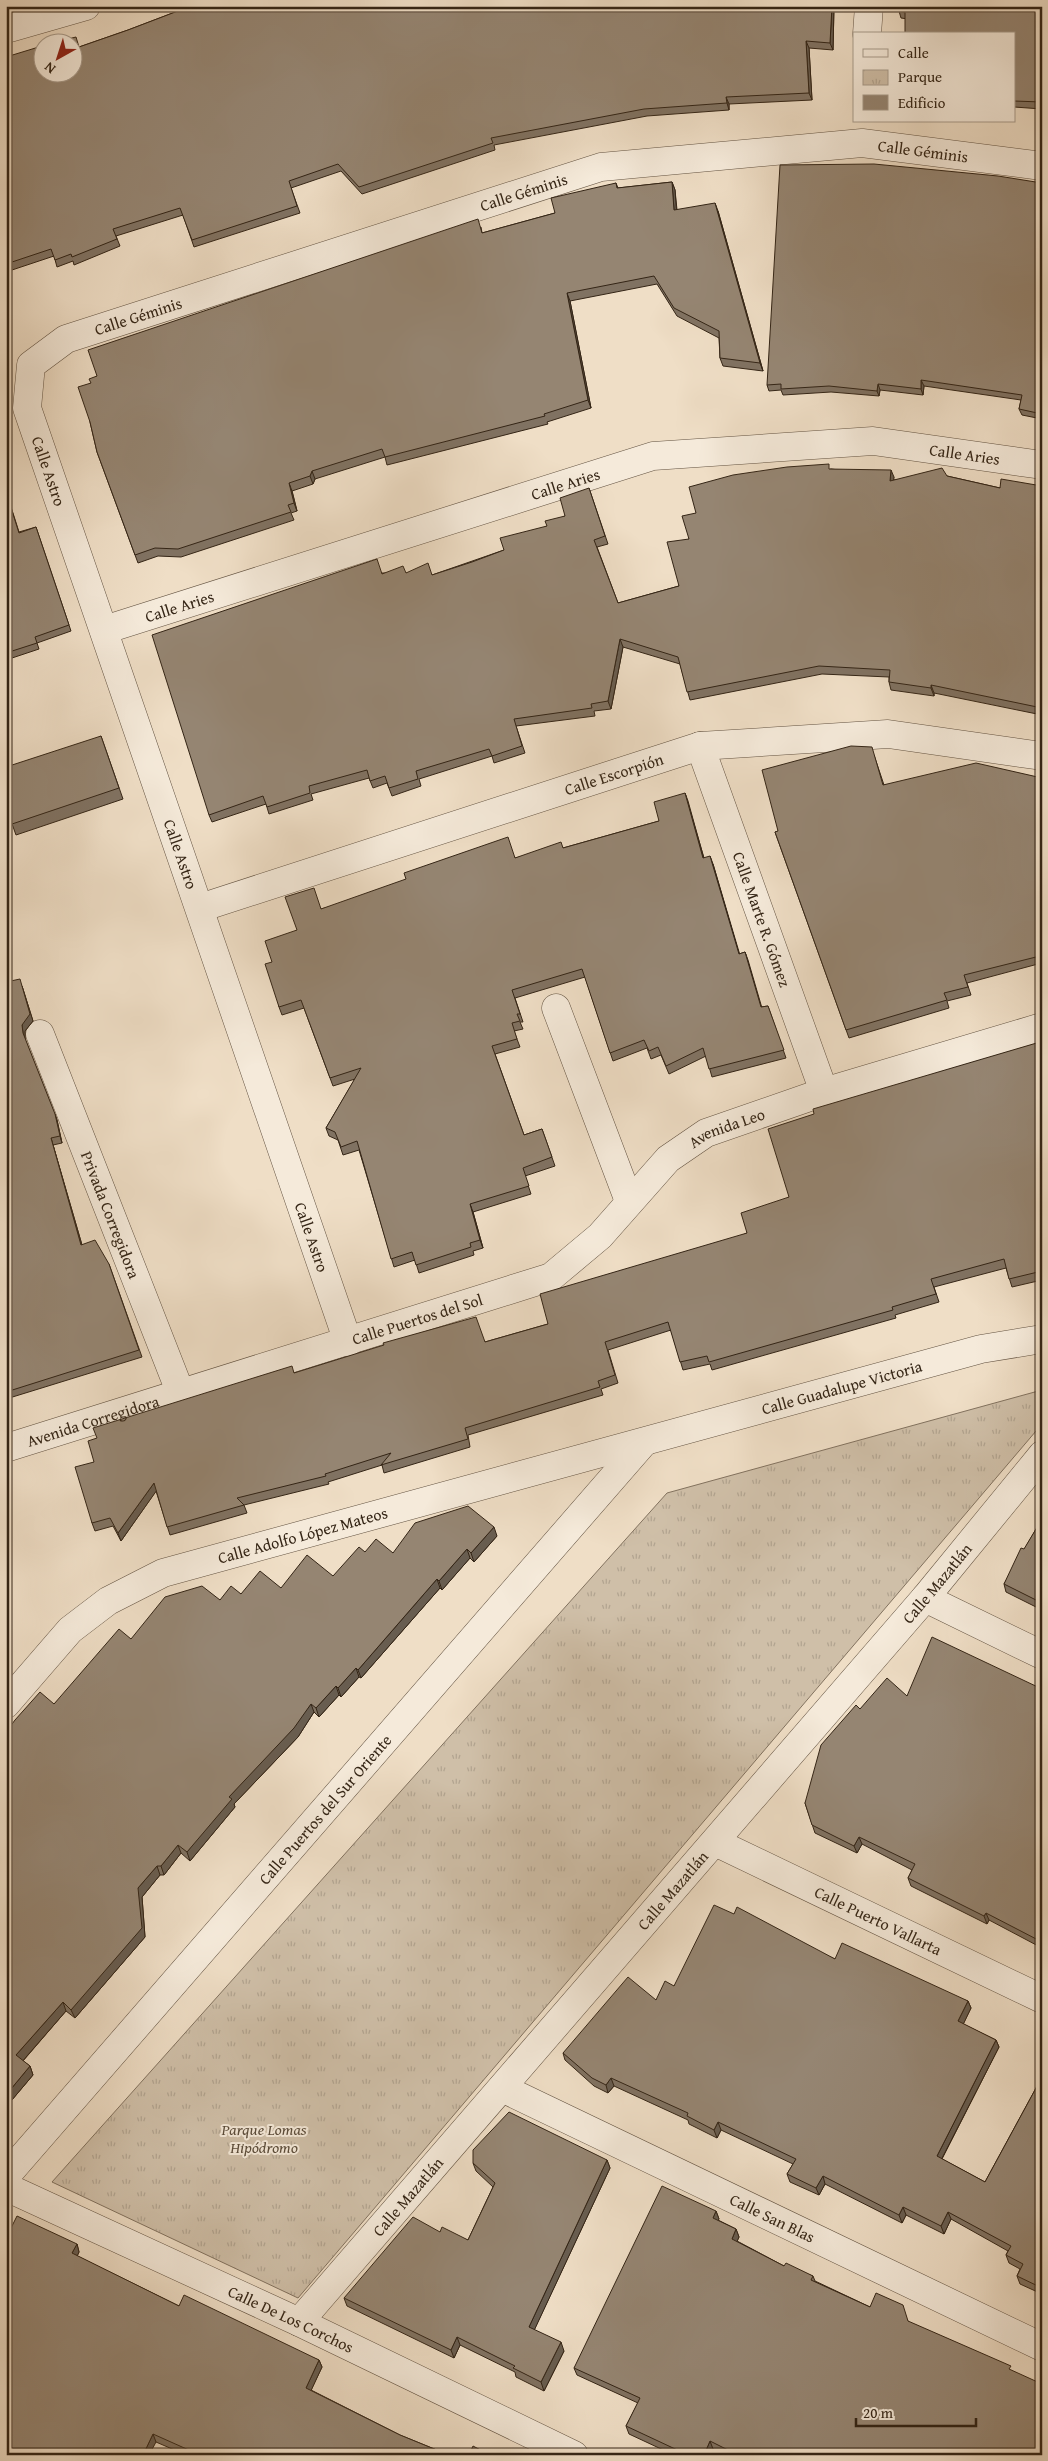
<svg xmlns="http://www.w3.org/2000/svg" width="1048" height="2461" viewBox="0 0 1048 2461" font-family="'Gentium Book Plus',serif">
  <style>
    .park { fill: url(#park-tufts); stroke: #82725f }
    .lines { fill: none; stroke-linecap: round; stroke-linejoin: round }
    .minor-casing { stroke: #635342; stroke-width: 29 }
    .minor { stroke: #f5eada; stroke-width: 28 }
    .wall { fill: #807262; stroke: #342516 }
    .shaded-wall { fill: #685d50; stroke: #342516 }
    .building { fill: #958572; stroke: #342516 }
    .labels { text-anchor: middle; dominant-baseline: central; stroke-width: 4; stroke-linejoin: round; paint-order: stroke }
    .street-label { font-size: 16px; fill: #342516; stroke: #f5eada }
    .park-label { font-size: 16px; font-style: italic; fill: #5b4c3a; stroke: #f5eada }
  </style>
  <defs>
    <pattern id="park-tufts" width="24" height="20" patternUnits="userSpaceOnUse" patternTransform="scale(1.25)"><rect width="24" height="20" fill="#cfbfa8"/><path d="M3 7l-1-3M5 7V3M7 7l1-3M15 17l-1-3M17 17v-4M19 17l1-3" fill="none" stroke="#b2a490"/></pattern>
  </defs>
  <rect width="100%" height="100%" fill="#efdec6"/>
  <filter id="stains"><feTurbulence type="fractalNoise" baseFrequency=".004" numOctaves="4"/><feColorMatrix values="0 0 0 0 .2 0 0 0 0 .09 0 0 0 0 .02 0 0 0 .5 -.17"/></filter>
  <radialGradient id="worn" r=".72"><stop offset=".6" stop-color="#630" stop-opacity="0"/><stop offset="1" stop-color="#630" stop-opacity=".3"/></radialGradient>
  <!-- park -->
  <path class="park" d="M1042,1390V1424L298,2298L52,2182L667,1493Z"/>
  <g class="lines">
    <defs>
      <g id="minor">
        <path d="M6,29L86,6"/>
        <path d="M867,34L869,6"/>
        <path id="s1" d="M104,630L653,456L873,441L1042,465"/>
        <path id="s2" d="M700,746L824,1092"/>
        <path id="s3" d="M200,908L700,746L888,734L1042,756"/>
        <path d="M556,1008L629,1201"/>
        <path id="s4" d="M40,1034L181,1394"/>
        <path id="s5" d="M348,1342L27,408L31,365L66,339L601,167L862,143L1042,166"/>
        <path id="s6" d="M6,1448L551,1277L600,1236L668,1159L706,1133L824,1092L1042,1027"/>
        <path d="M925,1598L1042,1655"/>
        <path id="s7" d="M6,1704L70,1630L108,1601L163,1573L981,1349L1042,1339"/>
        <path id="s8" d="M715,1842L1042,1999"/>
        <path id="s9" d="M502,2088L1042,2347"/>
        <path id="s10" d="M6,2176L644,1442"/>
        <path id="s11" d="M6,2187L299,2322L574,2455"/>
        <path id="s12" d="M299,2322L925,1598L1042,1455"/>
      </g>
    </defs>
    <!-- minor casing -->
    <use href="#minor" class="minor-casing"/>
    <!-- minor -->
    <use href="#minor" class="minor"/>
  </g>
  <!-- wall -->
  <g class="wall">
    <path d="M191,6H834L833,50L809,48L812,100L729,104V110L647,116L494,145L495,150L362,194L341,171L291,188L300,213L194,247L183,215L116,236L120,246L74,265L73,261L57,267L54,256L6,272V67L79,47L128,30Z"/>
    <path d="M1042,6V109L1014,107V34L901,18L899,11Z"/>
    <path d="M672,182L675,190L677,210L718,211L763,371L723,366L720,358L719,338L677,316L657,284L570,301L591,408L547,422L548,424L387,465L385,457L315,479L313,484L292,491L297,511L291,513L294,520L181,557L158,556L138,563L97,452L90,422L91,383L97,376L481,227L482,233L555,213L616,183L618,188Z"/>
    <path d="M1042,183V419L1022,415L1019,409L1021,400L924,386L923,395L880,390L879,396L831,392L783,395L781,390L769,391L767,385Z"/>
    <path d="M831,469L894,477L893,480L947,476L1000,488L1042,486V715L934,693V696L891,690L889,682V677L822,674L690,700L680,664L623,647L611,709L594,711L595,716L516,726L525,753L494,763L492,756L419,779L421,786L392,796L387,783L373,788L369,778L311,794L313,800L269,814L266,804L212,822L209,815L382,573H406L432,575L504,550L565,516L589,488L608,544L597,547L618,603L679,586L689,539L696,513Z"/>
    <path d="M6,491L19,532L36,527L71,631L37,643L39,649L6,660Z"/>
    <path d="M101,736L123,799L16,835L6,807Z"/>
    <path d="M874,755L884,785L1042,778V977L1038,964L967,983L971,995L947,1001L949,1008L849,1038L775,832L778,831Z"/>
    <path d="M685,793L704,858L713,864L739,954L745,952L761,1007L768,1006L786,1058L712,1077L706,1056L669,1074L661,1055L651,1059L647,1048L613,1061L585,977L515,998L523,1022H520L523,1029L514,1031L520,1047L495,1054L524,1135L542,1129L555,1166L525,1176L531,1194L473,1212L483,1248L473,1251L474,1255L419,1273L415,1260L394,1267L359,1150L343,1155L338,1140L329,1136L326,1128L355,1079L333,1086L304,1008L282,1015L279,1007L272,962L297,930L321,909L515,858L563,848L659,821Z"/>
    <path d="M6,982L22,986L33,1021L25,1031V1039L57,1120L62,1143L53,1145L82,1245L109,1264L142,1357L6,1399Z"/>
    <path d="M1042,1047V1280L1012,1287L1006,1268L934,1287L939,1302L895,1315L896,1318L712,1370L710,1364L683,1370L671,1330L608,1350L618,1383L601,1389L603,1395L468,1435L470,1447L384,1473L382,1465L328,1482L329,1484L244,1505L247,1513L170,1535L156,1491L121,1541L113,1526L95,1531L92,1523L94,1462L294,1373L485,1342L548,1324L747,1233L789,1197Z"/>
    <path d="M1042,1519V1610L1006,1592L1004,1584Z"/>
    <path d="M497,1536L474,1562L470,1558L442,1590L440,1588L361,1678L359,1677L341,1697L339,1695L319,1717L314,1712L298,1737L234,1804L235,1807L190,1861L181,1853L164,1875H160L142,1897L145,1937L75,2018L66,2011L23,2061L30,2066L33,2075L6,2107L54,1704L131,1639L220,1600L241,1594L281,1588L333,1576L365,1552L393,1553Z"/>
    <path d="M1042,1689V1948L989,1920L987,1924L911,1886L908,1878L912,1870L862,1844L857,1853L815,1833L805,1803L860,1709L907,1696Z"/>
    <path d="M734,1914L835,1959L968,2001L971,2008L963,2024L996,2040L999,2047L942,2159L985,2182L1042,2077V2294L1020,2284L1017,2276L1020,2269L1009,2263L1006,2255L1008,2251L951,2219L944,2234L906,2215L902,2223L825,2184L819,2195L790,2182L787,2174L793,2164L721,2130L717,2138L689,2124L688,2120L614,2086L608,2093L594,2086L565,2060L563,2053L656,2000L674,1986Z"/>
    <path d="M607,2160L610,2168L534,2330L564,2351L544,2391L516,2377L515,2372L460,2345L454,2358L347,2306L344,2298L440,2232L468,2240L493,2187L476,2171L473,2163Z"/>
    <path d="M716,2211L719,2219L718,2220L736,2229L739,2237L737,2241L784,2266L813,2276L815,2281L870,2307L908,2321L1042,2455H725L713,2449L710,2455H674L629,2434L626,2426L638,2403L577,2375L574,2368Z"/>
    <path d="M77,2244L79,2252L77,2256L179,2306L319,2360L322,2367L311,2390L400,2435L449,2455H186L156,2442L6,2455Z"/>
  </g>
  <!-- shaded-wall -->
  <g class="shaded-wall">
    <path d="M832,6H834L833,50L830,43Z"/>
    <path d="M806,41L809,48L812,100L809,93Z"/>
    <path d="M726,97L729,104V110L727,103Z"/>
    <path d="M672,182L675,190L677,218L674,210Z"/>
    <path d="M715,203L718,211L763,371L760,363Z"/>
    <path d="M567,293L570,301L591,408L588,400Z"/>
    <path d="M921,380L924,386L923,395L921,389Z"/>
    <path d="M878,384L880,390L879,396L877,391Z"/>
    <path d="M891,470L894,477L893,489L890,481Z"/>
    <path d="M312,471L315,479L313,484L310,476Z"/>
    <path d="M289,483L292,491L297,511L294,503Z"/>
    <path d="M620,639L623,647L611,709L608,701Z"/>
    <path d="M931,685L934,693V696L931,688Z"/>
    <path d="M685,793L688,801L706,866L703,858Z"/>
    <path d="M710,856L713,864L742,962L739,954Z"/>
    <path d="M745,952L748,960L764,1015L761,1007Z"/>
    <path d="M22,986L33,1021L25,1031V1039L23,1033L22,1025Z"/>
    <path d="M55,1114L57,1120L62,1143L60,1136Z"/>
    <path d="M51,1138L53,1145L84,1252L81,1245Z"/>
    <path d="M470,1204L473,1212L483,1248L480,1240Z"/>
    <path d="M154,1483L157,1490L121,1541L118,1533Z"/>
    <path d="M494,1527L497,1536L474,1562L471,1553Z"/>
    <path d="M467,1549L470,1558L442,1590L439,1581Z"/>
    <path d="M437,1579L440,1588L361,1678L358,1670Z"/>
    <path d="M356,1668L359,1677L341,1697L338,1688Z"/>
    <path d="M336,1686L339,1695L319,1717L316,1708Z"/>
    <path d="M311,1704L314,1712L298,1737L234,1804L235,1807L190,1861L187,1852L229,1797Z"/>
    <path d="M859,1837L862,1844L857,1853L854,1846Z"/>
    <path d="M178,1845L181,1853L164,1875L161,1866Z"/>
    <path d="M157,1866L160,1875L142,1897L145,1937L75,2018L71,2010L138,1888Z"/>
    <path d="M986,1913L989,1920L987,1924L984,1916Z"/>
    <path d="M968,2001L971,2008L961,2029L958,2021Z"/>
    <path d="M63,2002L66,2011L20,2064L16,2055Z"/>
    <path d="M996,2040L999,2047L939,2164L937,2156Z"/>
    <path d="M30,2066L33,2075L6,2107V2095Z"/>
    <path d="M611,2078L614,2086L608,2093L606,2085Z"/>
    <path d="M718,2122L721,2130L717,2138L714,2130Z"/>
    <path d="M607,2160L610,2168L532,2335L529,2327Z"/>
    <path d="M823,2176L825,2184L819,2195L816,2188Z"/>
    <path d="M903,2207L906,2215L902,2223L899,2215Z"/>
    <path d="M716,2211L719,2219L715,2226L713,2218Z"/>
    <path d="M948,2212L951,2219L944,2234L941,2226Z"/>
    <path d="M736,2229L739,2237L735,2246L732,2239Z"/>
    <path d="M77,2244L79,2252L75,2261L72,2253Z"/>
    <path d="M457,2337L460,2345L454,2358L451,2350Z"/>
    <path d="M561,2342L564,2351L544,2391L541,2382Z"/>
    <path d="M319,2360L322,2367L309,2395L306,2388Z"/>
    <path d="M153,2434L156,2442L149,2455H143Z"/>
    <path d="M710,2441L713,2449L710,2455H704Z"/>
  </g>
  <!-- building -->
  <g class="building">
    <path d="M191,6H832L830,43L806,41L809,93L726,97L727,103L644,109L491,138L493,143L359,187L338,164L289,181L297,206L192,240L180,208L113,229L117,239L72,257L71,254L55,260L51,249L6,264V67L10,66L6,57L42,46V72H72V42H56L76,37L79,47L128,30Z"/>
    <path d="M899,6H1042V102L1014,101V34H905V12L899,11Z"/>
    <path d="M874,164L998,176L1042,183V414L1019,409L1022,395L921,380V389L878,384L877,391L829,386L781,389V384L767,385L780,165Z"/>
    <path d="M672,182L674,210L715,203L760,363L720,358L719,331L674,308L654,276L567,293L588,400L544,414L545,416L385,457L382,449L312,471L310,476L289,483L294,503L288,505L291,512L178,549L155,548L135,555L97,452L90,422L78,387L91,383L89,379L97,376L88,350L478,219L482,233L555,213L551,198L616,183L617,188Z"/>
    <path d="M829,464V469L891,470L890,481L942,468L947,476L1000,488L1001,479L1042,486V708L931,685V688L889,682L890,670L819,666L687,692L678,657L620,639L608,701L591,704L592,708L514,719L522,746L492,756L489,749L416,771L418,779L389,788L385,776L370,781L367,770L309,786L310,793L267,807L263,796L209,815L152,635L377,559L382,574L403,566L406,573L428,563L432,575L472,562L504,550L500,538L547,526L545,521L565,516L560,498L589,488L605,536L594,540L618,603L679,586L667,542L689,539L682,516L696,513L689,487L733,475L787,467Z"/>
    <path d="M6,492L19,533L36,527L69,625L35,637L37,643L6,653Z"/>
    <path d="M101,736L119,788L12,824L6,807V767Z"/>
    <path d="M851,746L872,747L883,785L976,763L1042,778V972H1040L1036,957L964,975L968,987L944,993L947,1000L846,1030L775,832L778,831L762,770Z"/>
    <path d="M685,793L703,858L710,856L739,954L745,952L761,1007L768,1006L784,1050L709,1069L703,1048L666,1066L658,1047L649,1051L644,1040L610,1053L582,969L512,990L520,1014H517L520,1021L512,1023L517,1039L492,1046L524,1135L542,1129L552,1157L523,1168L529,1186L470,1204L480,1240L470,1243L471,1247L416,1265L412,1252L391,1259L357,1141L341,1147L335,1132L326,1128L361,1068L330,1078L301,1000L279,1007L265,964L272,962L265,941L297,930L285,897L314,888L321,909L406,879L404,873L508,837L515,858L561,842L563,848L659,821L654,802Z"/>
    <path d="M20,979L30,1014L22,1025L23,1033L55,1114L60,1136L51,1138L81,1245L95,1240L109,1264L139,1350L6,1392V982Z"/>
    <path d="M1040,1042L1042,1047V1271L1009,1279L1004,1259L931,1279L936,1294L892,1307L893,1310L709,1362L707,1356L680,1362L668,1322L605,1342L615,1375L598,1381L600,1387L465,1428L468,1439L381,1465L391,1453L325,1474L326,1476L237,1498L244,1505L167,1527L154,1483L118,1533L110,1518L92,1523L75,1467L94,1462L88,1441L97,1438L93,1428L292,1366L294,1373L384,1345L383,1343L476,1317L485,1342L548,1324L540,1294L747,1233L741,1213L789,1197L768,1129L814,1114L813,1109Z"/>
    <path d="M468,1506L494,1527L471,1553L467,1549L439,1581L437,1579L358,1670L356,1668L338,1688L336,1686L316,1708L311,1704L294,1728L229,1797L232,1799L187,1852L178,1845L161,1866H157L138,1888L142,1928L71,2010L63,2002L16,2055L30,2066L6,2095V1732L15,1720L40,1692L54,1704L119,1629L131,1639L165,1597L202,1586L220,1600L231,1586L241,1594L260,1571L281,1588L307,1555L333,1576L359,1547L365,1552L376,1539L393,1553L415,1523Z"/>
    <path d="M1042,1519V1603L1004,1584L1021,1548L1024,1549Z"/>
    <path d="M932,1637L1042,1689V1942L986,1913L984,1916L908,1878L915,1864L859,1837L854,1846L812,1825L805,1803L821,1745L856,1705L860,1709L887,1678L907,1696Z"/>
    <path d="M714,1905L734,1914L737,1907L835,1959L842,1943L968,2001L958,2021L996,2040L937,2156L985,2182L1042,2077V2288L1017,2276L1023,2264L1006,2255L1011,2246L948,2212L941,2226L903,2207L899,2215L823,2176L816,2188L787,2174L796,2159L718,2122L714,2130L687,2116L688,2113L611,2078L606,2085L592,2078L563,2053L628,1977L656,2000L665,1981L674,1986Z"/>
    <path d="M509,2112L607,2160L529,2327L561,2342L541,2382L513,2368L515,2366L457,2337L451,2350L344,2298L413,2217L440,2232L442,2227L468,2240L495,2183L473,2163V2150Z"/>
    <path d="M662,2186L716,2211L713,2218L736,2229L732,2239L784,2266L786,2263L813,2276L811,2280L870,2307L876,2293L903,2305L908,2321L1011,2366L1009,2369L1042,2384V2455H738L710,2441L704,2455H688L626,2426L640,2398L574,2368Z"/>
    <path d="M17,2216L77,2244L72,2253L179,2306L184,2295L319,2360L306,2388L400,2435L449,2455H200L153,2434L143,2455H6V2238Z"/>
    <path d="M473,2446L490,2455H469Z"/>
  </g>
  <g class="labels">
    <!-- street labels -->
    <g class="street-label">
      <text stroke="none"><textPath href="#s5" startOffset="1960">Calle Géminis</textPath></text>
      <text stroke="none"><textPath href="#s5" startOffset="1555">Calle Géminis</textPath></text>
      <text stroke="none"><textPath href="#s5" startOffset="1150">Calle Géminis</textPath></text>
      <text stroke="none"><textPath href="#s1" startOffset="889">Calle Aries</textPath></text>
      <text transform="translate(49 471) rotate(71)">Calle Astro</text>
      <text stroke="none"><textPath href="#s1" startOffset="484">Calle Aries</textPath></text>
      <text stroke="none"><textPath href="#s1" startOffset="79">Calle Aries</textPath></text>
      <text stroke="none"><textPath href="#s3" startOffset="435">Calle Escorpión</textPath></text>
      <text transform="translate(181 854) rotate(71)">Calle Astro</text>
      <text stroke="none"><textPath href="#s2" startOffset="184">Calle Marte R. Gómez</textPath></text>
      <text stroke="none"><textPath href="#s6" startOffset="805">Avenida Leo</textPath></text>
      <text stroke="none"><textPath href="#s4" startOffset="194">Privada Corregidora</textPath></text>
      <text transform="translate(312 1237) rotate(71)">Calle Astro</text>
      <text stroke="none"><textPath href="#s6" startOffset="431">Calle Puertos del Sol</textPath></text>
      <text stroke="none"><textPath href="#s7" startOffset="911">Calle Guadalupe Victoria</textPath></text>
      <text stroke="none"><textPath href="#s6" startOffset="91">Avenida Corregidora</textPath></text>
      <text stroke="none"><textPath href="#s7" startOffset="352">Calle Adolfo López Mateos</textPath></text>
      <text stroke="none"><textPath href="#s12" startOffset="976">Calle Mazatlán</textPath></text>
      <text stroke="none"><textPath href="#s10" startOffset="486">Calle Puertos del Sur Oriente</textPath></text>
      <text stroke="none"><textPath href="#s12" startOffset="571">Calle Mazatlán</textPath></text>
      <text stroke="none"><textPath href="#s8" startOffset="181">Calle Puerto Vallarta</textPath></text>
      <text stroke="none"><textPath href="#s12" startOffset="166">Calle Mazatlán</textPath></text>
      <text stroke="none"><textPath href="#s9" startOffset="300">Calle San Blas</textPath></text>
      <text stroke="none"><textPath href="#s11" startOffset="314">Calle De Los Corchos</textPath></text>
    </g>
    <!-- park labels -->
    <g class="park-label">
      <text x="264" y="2129">Parque Lomas<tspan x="264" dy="18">Hipódromo</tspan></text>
    </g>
  </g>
  <!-- margin -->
  <rect width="1048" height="2461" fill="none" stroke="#efdec6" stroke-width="25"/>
  <rect x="8" y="8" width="1033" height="2446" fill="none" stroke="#342516" stroke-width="2.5"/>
  <rect x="12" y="12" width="1023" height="2436" fill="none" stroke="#342516"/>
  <!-- legend -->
  <rect x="853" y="32" width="162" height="90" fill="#f5eada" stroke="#a89b8c"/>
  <rect x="863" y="49" width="25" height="8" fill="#f5eada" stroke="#a89b8c"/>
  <text x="898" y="58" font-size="15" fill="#342516">Calle</text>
  <rect x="863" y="70" width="25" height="15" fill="url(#park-tufts)" stroke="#a89b8c"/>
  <text x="898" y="82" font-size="15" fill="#342516">Parque</text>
  <rect x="863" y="95" width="25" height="15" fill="#958572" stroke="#a89b8c"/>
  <text x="898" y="108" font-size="15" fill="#342516">Edificio</text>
  <!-- north arrow -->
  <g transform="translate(58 58) rotate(219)"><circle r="24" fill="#f5eada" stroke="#a89b8c"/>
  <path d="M0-4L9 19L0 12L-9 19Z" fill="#8f2418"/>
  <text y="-8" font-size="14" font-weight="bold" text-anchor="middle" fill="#342516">N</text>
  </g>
  <!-- scale -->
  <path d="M856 2418v8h120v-8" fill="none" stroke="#342516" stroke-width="2.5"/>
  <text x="863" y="2418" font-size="15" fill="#342516" stroke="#f5eada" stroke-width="4" paint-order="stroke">20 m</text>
  <rect width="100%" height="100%" filter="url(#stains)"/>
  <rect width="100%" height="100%" fill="url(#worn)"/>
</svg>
